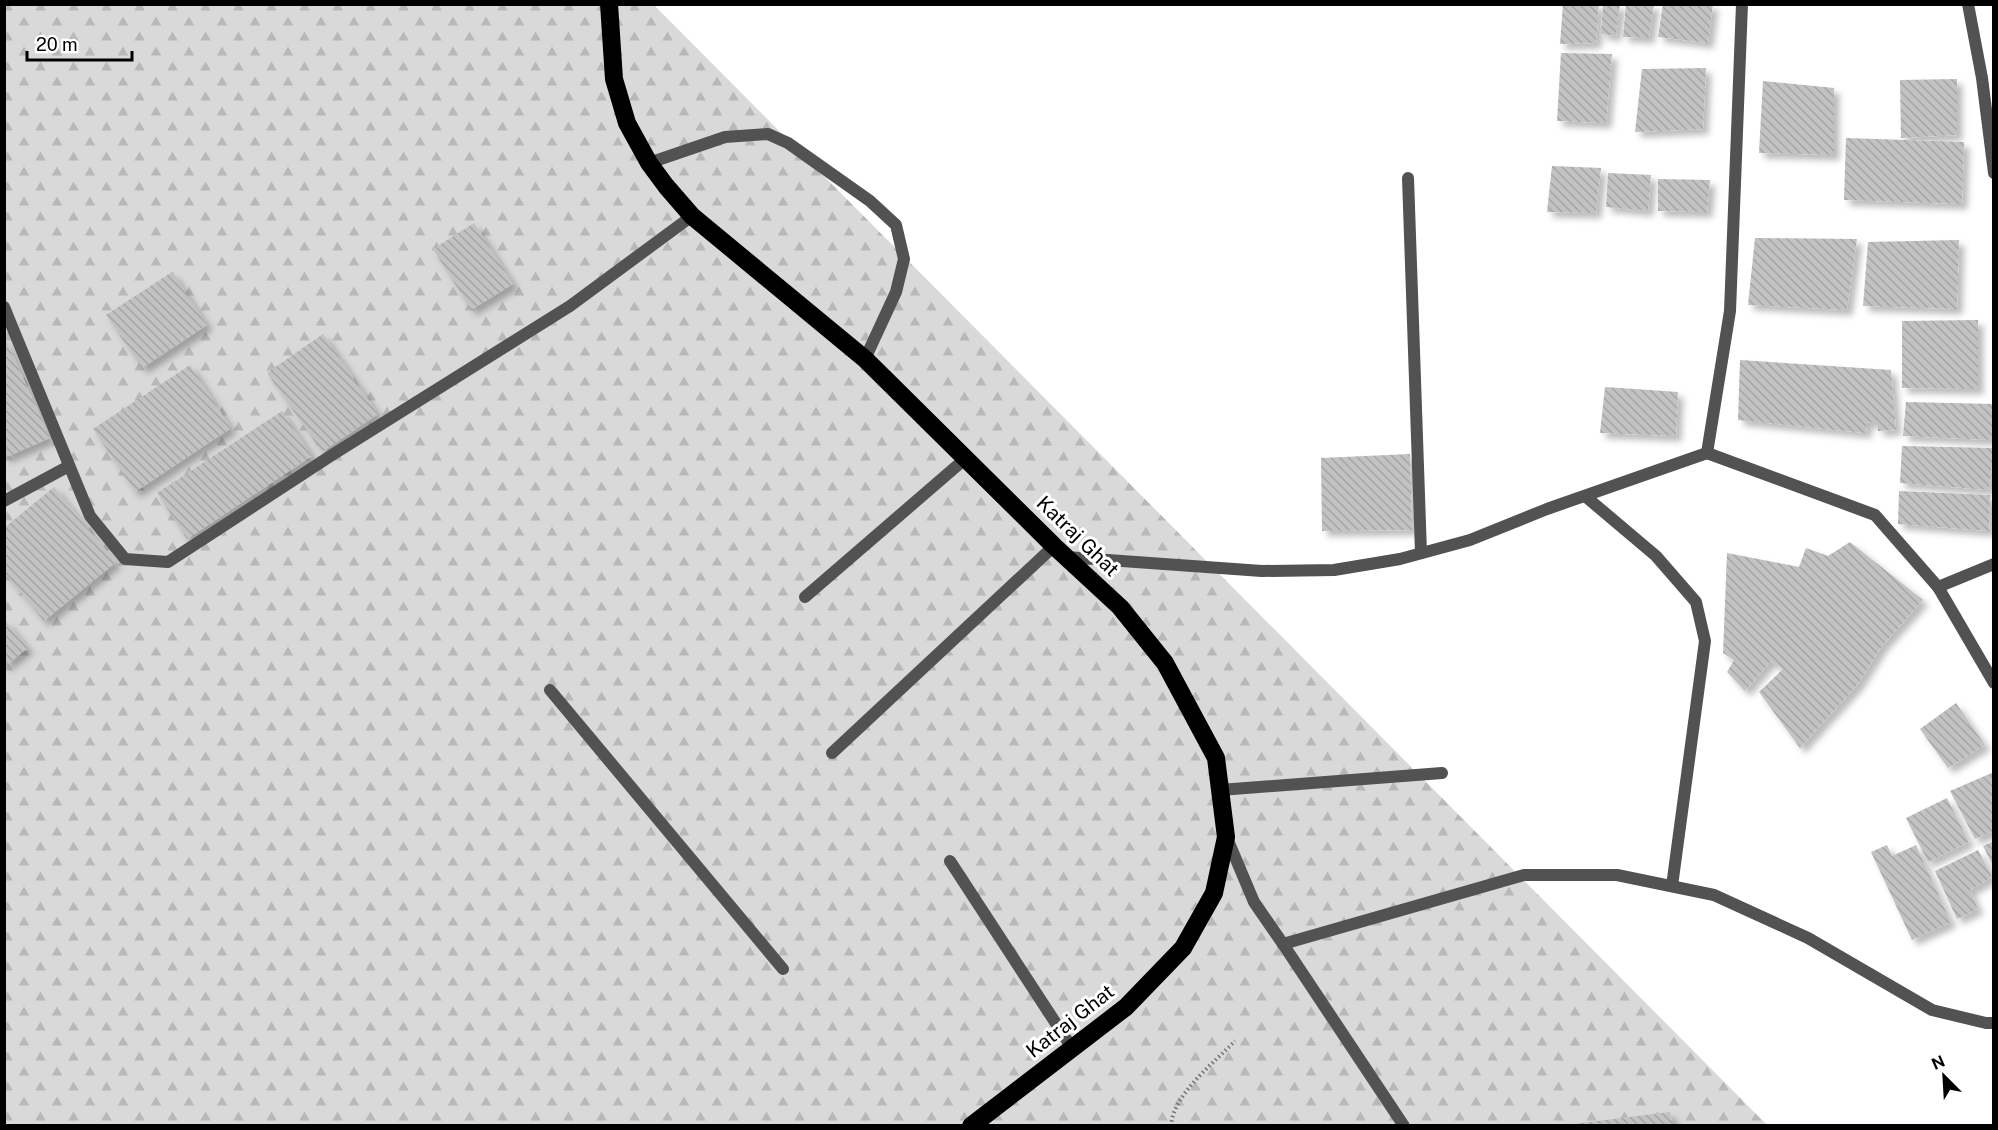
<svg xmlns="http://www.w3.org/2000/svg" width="1998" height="1130" viewBox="0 0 1998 1130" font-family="'Public Sans',sans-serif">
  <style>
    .forest { fill: url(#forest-firs) }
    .building { fill: url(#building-back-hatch); filter: url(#shadow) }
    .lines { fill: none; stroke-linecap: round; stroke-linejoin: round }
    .path { stroke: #747474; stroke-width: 4; stroke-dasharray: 1.5 3; stroke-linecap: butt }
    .lane { stroke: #525252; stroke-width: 12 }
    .street { stroke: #525252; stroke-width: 12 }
    .highway { stroke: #000; stroke-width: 18 }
    .labels { text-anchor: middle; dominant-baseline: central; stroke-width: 6; stroke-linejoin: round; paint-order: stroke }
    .street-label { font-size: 20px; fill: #000; stroke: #fff }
  </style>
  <defs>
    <pattern id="forest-firs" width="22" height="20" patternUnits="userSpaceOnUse" patternTransform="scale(1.5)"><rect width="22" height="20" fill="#d9d9d9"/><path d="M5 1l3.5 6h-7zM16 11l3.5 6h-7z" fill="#b8b8b8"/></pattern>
    <pattern id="building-back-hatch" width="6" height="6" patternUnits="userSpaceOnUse" patternTransform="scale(1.5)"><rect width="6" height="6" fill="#c2c2c2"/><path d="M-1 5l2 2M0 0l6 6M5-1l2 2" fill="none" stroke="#a5a5a5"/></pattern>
    <filter id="shadow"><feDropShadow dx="5.5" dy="5.5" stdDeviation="3" flood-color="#0004"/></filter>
  </defs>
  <rect width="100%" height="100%" fill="#fff"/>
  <!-- forest -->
  <path class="forest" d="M5,4L654,5L1767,1125L5,1126Z"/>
  <!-- building -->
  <g class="building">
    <path d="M1563,4H1599L1596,43L1560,44Z"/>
    <path d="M1603,4H1620L1616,36L1601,34Z"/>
    <path d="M1626,4H1654L1649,38L1623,37Z"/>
    <path d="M1663,4H1713L1708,43L1658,37Z"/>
    <path d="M1561,53L1612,54L1606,123L1557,121Z"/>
    <path d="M1706,68L1703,129L1635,132L1642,69Z"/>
    <path d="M1957,79V135L1901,138L1900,80Z"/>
    <path d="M1763,81L1834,88V155L1759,153Z"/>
    <path d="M1846,138L1964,142L1962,204L1844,200Z"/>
    <path d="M1552,166L1601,168L1596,213L1547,212Z"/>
    <path d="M1608,173L1651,175L1648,211L1606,207Z"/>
    <path d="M1658,179L1710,180L1707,212L1658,211Z"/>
    <path d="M474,223L513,284L471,310L433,249Z"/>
    <path d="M1755,238L1857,239L1847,310L1748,305Z"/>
    <path d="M1959,240L1957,309L1863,306L1868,242Z"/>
    <path d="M172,272L207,325L142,368L106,315Z"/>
    <path d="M1978,320V389L1902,388V321Z"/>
    <path d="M323,334L378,414L322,452L267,373Z"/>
    <path d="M4,335L50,438L4,458Z"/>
    <path d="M1740,360L1891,370L1896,430L1878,431V423L1867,422L1866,433L1738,420Z"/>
    <path d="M190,365L231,428L135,492L93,429Z"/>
    <path d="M1605,387L1678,392L1676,436L1600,433Z"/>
    <path d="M1906,402L1994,404L1992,440L1903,436Z"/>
    <path d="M282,411L312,456L187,539L157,493Z"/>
    <path d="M1902,446L1994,448L1989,490L1900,483Z"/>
    <path d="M1410,454L1412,530L1322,531L1321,458Z"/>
    <path d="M54,487L116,562L44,621L4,573V528Z"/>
    <path d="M1899,491L1990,495L1989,531L1898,524Z"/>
    <path d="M1850,542L1923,600L1882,646L1858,684L1800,748L1759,692L1783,669L1771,661L1745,691L1727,672L1734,660L1723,653L1727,553L1799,567L1806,548L1828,556Z"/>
    <path d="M4,619L28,648L4,667Z"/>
    <path d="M1956,703L1985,745L1948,768L1920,729Z"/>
    <path d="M1994,772V831L1975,839L1950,791Z"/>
    <path d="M1947,798L1969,842L1928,862L1906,818Z"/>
    <path d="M1994,841V868L1983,846Z"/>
    <path d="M1887,845L1892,856L1916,845L1951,922L1912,940L1871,852Z"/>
    <path d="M1978,850L1992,877L1970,890L1978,909L1957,919L1935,871Z"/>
    <path d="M1670,1112L1673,1126H1573V1124Z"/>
  </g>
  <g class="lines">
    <!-- path -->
    <path class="path" d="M1171,1126C1173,1094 1214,1063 1235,1041"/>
    <!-- lane -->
    <g class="lane">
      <path d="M649,163L725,137L768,134L788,143L870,201L896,225L904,259L896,292L865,359"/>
      <path d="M550,690L783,969"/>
      <path d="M832,753L1054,546"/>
    </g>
    <!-- street -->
    <g class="street">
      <path d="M1968,4L1982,78L1994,173"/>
      <path d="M1408,178L1421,553"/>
      <path d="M4,307L90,516L125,559L168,562L332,455L570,306L692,216"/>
      <path d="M1707,453L1875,515L1938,587L1994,683"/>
      <path d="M1585,496L1656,556L1696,602L1705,641L1672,886"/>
      <path d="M4,501L69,466"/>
      <path d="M1066,557L1262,571L1334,570L1400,559L1470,540L1547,509L1707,453L1730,311L1742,4"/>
      <path d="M1938,587L1994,564"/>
      <path d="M805,597L966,458"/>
      <path d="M1220,790L1442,773"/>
      <path d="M1227,838L1254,902L1283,944L1524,875H1617L1714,895L1808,938L1932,1010L1986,1023H1994"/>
      <path d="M950,861L1072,1048"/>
      <path d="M1283,944L1404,1126"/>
    </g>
    <!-- highway -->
    <path class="highway" d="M609,4L614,79L627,123L649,163L666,186L692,216L865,359L1054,546L1120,607L1165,663L1216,758L1226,837L1214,893L1183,948L1126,1007L971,1126"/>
  </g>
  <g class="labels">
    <!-- street labels -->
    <g class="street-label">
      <text transform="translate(1078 536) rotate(44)">Katraj Ghat</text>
      <text transform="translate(1070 1021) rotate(-38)">Katraj Ghat</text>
    </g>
  </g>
  <!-- border -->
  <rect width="1998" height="1130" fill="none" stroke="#000000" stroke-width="12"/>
  <!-- north arrow -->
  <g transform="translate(1944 1076) rotate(336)" stroke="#ffffff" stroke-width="4.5" paint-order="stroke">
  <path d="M0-4.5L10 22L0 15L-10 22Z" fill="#000000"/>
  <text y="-9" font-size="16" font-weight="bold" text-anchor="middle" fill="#000000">N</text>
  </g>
  <!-- scale -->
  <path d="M27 51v9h105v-9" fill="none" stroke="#000000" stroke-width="3"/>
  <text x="36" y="51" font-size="18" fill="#000000" stroke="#ffffff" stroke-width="4.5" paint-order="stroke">20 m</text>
</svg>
